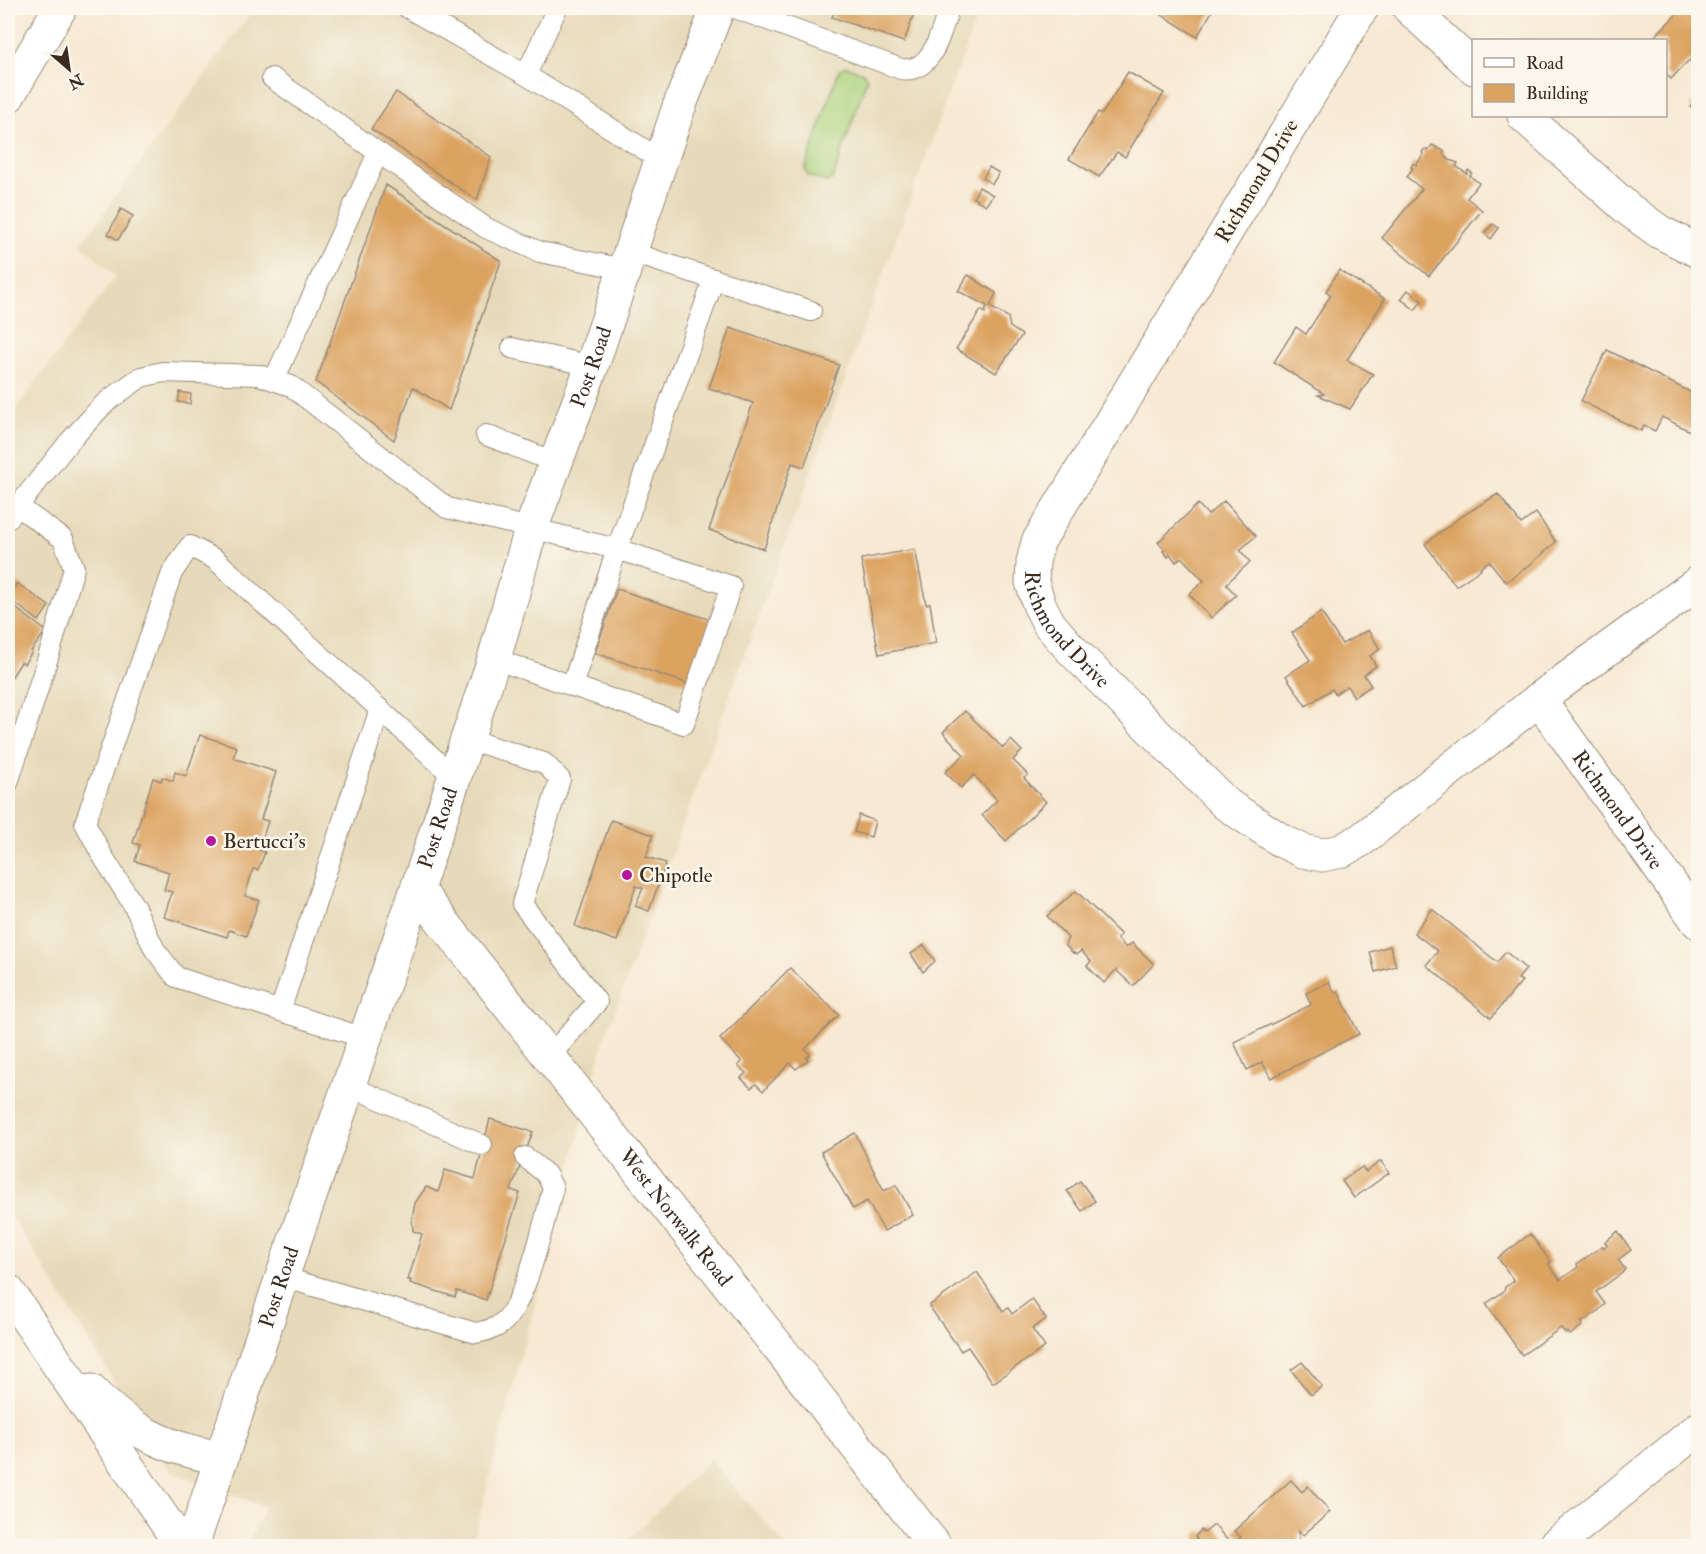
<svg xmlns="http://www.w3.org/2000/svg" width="1706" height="1554" viewBox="0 0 1706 1554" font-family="'IM FELL Double Pica',serif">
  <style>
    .built { fill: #e7daba }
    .green { fill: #acd27c; stroke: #747e4d; stroke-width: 1.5 }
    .building { fill: #dca360 }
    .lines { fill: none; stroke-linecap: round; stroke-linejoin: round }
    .service-casing { stroke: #998a78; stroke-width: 22 }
    .minor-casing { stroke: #998a78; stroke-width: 35 }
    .secondary-casing { stroke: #998a78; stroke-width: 35 }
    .primary-casing { stroke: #998a78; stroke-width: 35 }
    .motorway-casing { stroke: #998a78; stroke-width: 35 }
    .service { stroke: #fff; stroke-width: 20 }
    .minor { stroke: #fff; stroke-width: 33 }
    .secondary { stroke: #fff; stroke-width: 33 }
    .primary { stroke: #fff; stroke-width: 33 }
    .motorway { stroke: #fff; stroke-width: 33 }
    .poi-dot { fill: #b5179e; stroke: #fbf7ec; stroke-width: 2 }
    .labels { text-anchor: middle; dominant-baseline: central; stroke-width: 5; stroke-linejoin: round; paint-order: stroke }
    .street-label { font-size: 21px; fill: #3b2a1e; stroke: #fbf7ec }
    .poi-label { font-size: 21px; fill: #3b2a1e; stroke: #fbf7ec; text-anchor: start }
  </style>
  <rect width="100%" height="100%" fill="#fbf7ec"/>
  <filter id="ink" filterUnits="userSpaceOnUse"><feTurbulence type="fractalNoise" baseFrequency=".0167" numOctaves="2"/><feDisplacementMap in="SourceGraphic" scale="12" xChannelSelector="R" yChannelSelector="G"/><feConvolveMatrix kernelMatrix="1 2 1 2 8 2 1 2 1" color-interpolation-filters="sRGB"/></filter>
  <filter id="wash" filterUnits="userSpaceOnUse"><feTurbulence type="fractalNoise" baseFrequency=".008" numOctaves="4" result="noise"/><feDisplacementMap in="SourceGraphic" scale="24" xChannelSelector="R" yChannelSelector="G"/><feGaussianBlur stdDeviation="1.35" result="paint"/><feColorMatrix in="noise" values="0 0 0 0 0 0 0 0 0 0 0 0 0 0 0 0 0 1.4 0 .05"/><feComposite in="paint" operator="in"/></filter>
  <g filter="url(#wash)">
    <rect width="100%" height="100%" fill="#f7e9d3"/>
    <!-- built -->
    <g class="built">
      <path d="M254,8H980L603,1044L475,1533L467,1546H247L265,1507L170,1471L8,1210V419L116,276L81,244Z"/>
      <path d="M710,1459L785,1546H622Z"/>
    </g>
    <!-- green -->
    <path class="green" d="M846,66L864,73L867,78L833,178L827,182L808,176L805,169L839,70Z"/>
    <g id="blocks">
      <!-- building -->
      <g class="building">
        <path d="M836,8H916L904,42L832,17Z"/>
        <path d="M1151,8H1214L1197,37Z"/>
        <path d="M1683,8H1688L1698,17V69L1689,60L1671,79L1666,73V40H1651Z"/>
        <path d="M1128,72L1164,93L1125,157L1117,152L1099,177L1069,159L1098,112L1102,114Z"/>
        <path d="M396,92L491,157L477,200L371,129Z"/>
        <path d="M1698,97V114L1690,106Z"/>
        <path d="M1432,145L1444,151L1443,153L1449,160L1458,163L1456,166L1467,174L1468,170L1472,173L1470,176L1479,183L1467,198L1482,210L1429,276L1382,238L1422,189L1407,177L1413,168L1411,167L1413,163L1416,165L1424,154L1422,152L1425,149L1428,151Z"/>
        <path d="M989,167L999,173L992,184L983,178Z"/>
        <path d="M386,185L501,261L449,410L413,387L394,440L316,382Z"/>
        <path d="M979,187L993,195L986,205L973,198Z"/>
        <path d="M121,209L133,216L118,240L108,234Z"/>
        <path d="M1493,224L1499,228L1491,239L1484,233Z"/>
        <path d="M1339,270L1385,299L1347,360L1373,374L1350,409L1318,395L1324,394L1274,362L1296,327L1306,334L1331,295L1326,291Z"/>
        <path d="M968,275L996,293L990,307L1008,317L1010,327L1022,335L996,373L956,349L981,310L985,313L987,306L958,291Z"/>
        <path d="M1408,290L1422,301L1415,310L1401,299Z"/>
        <path d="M730,328L839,365L804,467L792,463L764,549L709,530L753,403L709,388Z"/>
        <path d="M1607,350L1698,396V435L1662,417L1655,431L1644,426L1641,431L1581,401Z"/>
        <path d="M180,392L191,394L190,404L178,402Z"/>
        <path d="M1498,494L1521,524L1536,513L1556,542L1531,564L1506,582L1489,561L1480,568L1481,569L1456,586L1425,544L1459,518Z"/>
        <path d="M1224,501L1256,536L1240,550L1250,562L1226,584L1236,595L1211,618L1189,594L1204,581L1181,557L1176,562L1170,554L1168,557L1163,551L1165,550L1158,542L1198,504L1208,515Z"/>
        <path d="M915,549L926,604L930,603L936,643L879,654L861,559Z"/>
        <path d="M17,583L49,606L39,621L8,598Z"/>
        <path d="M617,589L711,620L689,684L595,653Z"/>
        <path d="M8,602L46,631L31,651L32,652L24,664L21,662L8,683Z"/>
        <path d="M1321,612L1342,644L1368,630L1380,649L1370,656L1376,666L1364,675L1371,686L1354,697L1347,686L1335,694L1332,689L1306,706L1286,676L1310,660L1292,633Z"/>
        <path d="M8,709L13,713L8,728Z"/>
        <path d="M965,711L1003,748L1011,740L1022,751L1013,760L1028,775L1024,778L1046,802L1006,841L982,815L997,800L974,775L961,788L945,772L964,755L943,732Z"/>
        <path d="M200,735L237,747L233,758L276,772L261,819L268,821L259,850L265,852L258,870L253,869L245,896L259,900L246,936L229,930L227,937L164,917L172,892L164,890L169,872L135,861L140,845L133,843L153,778L161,781L162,777L173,781L175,772L186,776Z"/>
        <path d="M859,815L875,821L871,837L854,832Z"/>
        <path d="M611,820L653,835L646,857L666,863L649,911L635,906L643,888L636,886L617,941L575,926Z"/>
        <path d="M1076,891L1121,935L1117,938L1126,948L1132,943L1154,964L1133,986L1116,970L1104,983L1087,966L1091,961L1081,951L1077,954L1073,953L1065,945L1068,938L1047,916Z"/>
        <path d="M1432,909L1497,962L1506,952L1526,969L1518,979L1522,981L1491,1018L1426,965L1438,951L1414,933Z"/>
        <path d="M924,945L935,961L923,972L911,954Z"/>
        <path d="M1390,946L1396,966L1375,972L1370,952Z"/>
        <path d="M790,968L839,1015L805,1049L810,1054L806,1058L808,1060L796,1069L790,1063L763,1091L756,1084L751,1088L741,1078L746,1073L738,1066L742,1062L720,1039Z"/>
        <path d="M1329,982L1335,993L1338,991L1359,1034L1271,1078L1262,1062L1247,1070L1234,1042L1311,1005L1306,993Z"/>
        <path d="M490,1119L533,1132L511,1190L520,1193L486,1300L457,1291L455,1297L410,1283L411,1280H408L422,1234L413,1231L412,1219L415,1203L426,1187L438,1192L445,1170L475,1179Z"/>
        <path d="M855,1133L884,1191L896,1185L913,1215L884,1231L867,1201L853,1209L821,1152Z"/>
        <path d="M1381,1161L1389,1173L1354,1198L1342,1181L1362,1167L1366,1172Z"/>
        <path d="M1080,1181L1095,1201L1082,1211L1067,1191Z"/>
        <path d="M1618,1231L1631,1250L1618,1260L1625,1269L1622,1273L1596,1292L1605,1304L1597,1312L1581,1323L1583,1325L1570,1335L1568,1332L1566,1334L1561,1328L1522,1355L1486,1304L1504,1291L1505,1287L1514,1281L1498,1258L1530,1234L1551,1262L1548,1264L1560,1280L1578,1267L1577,1264L1603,1246L1604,1248L1607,1245L1605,1242Z"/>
        <path d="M977,1272L1003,1311L1008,1308L1012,1314L1032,1299L1046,1319L1032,1329L1045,1347L993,1383L968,1347L961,1351L929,1306Z"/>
        <path d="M1302,1362L1322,1386L1311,1395L1291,1370Z"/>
        <path d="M1291,1480L1302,1492L1308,1486L1330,1512L1303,1535L1299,1531V1540L1293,1545L1189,1546L1197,1539L1195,1537L1201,1530L1204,1533L1214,1525L1232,1545L1241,1537L1234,1531Z"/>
      </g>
    </g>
  </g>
  <g filter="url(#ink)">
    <use href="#blocks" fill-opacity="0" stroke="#998a78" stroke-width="1.5"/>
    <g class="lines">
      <defs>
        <g id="service">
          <path d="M408,8L526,75"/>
          <path d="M557,8L526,75L661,160"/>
          <path d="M735,8L901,69C933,74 941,31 949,8"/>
          <path d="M272,78L486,228L540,252L624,269"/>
          <path d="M630,252L811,311"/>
          <path d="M512,348L592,366"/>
          <path d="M274,380L378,153"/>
          <path d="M486,435L554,462"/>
          <path d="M8,519L69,442L103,405L110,399L141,377L163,372L259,375L291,386L447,508L617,549L731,586L684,724L494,659"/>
          <path d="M572,686L617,549L714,279"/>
          <path d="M467,739L544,763L560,779L522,904L597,1002L549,1057"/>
          <path d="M8,783L51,648L74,568L63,539L19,507"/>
          <path d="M280,1011L380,709"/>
          <path d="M364,1038L176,977L155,950L134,906L102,855L85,823L172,573L190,546L216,560L454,777"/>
          <path d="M348,1085L482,1145"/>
          <path d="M282,1277L476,1333C483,1331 492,1330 498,1326C526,1310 544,1220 553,1188L546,1174L525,1157"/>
        </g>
        <g id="minor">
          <path id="s1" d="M1362,8L1038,542L1033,562L1032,582L1039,604L1049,624L1071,649L1226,804L1282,841L1303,851L1322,855L1341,851L1361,840L1539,699L1698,583"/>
          <path d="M1409,8L1474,68"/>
          <path d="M1524,116L1628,209L1660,232L1698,251"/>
          <path id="s2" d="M1539,699L1698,922"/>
          <path d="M1554,1546L1698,1429"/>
        </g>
        <g id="secondary">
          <path id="s3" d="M417,889L935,1546"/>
        </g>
        <g id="primary">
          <path id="s4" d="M192,1546L282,1277L417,889L494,659L531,529L592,366L679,107L718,8"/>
        </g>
        <g id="motorway">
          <path d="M8,96L60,8"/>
          <path d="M8,1291L182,1546"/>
          <path d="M91,1391C132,1432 164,1448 222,1458"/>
        </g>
      </defs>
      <!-- service casing -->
      <use href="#service" class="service-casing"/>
      <!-- minor casing -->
      <use href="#minor" class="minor-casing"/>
      <!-- secondary casing -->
      <use href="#secondary" class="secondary-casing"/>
      <!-- primary casing -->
      <use href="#primary" class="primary-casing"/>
      <!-- motorway casing -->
      <use href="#motorway" class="motorway-casing"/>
      <!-- service -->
      <use href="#service" class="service"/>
      <!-- minor -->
      <use href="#minor" class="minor"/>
      <!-- secondary -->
      <use href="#secondary" class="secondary"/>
      <!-- primary -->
      <use href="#primary" class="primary"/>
      <!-- motorway -->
      <use href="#motorway" class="motorway"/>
    </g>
  </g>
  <!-- markers -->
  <g class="poi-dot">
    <circle cx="211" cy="841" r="6"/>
    <circle cx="627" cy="875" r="6"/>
  </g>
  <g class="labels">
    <!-- street labels -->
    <g class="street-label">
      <text transform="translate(1257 181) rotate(-59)">Richmond Drive</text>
      <text stroke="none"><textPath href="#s4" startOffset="1245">Post Road</textPath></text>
      <text stroke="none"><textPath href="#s1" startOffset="724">Richmond Drive</textPath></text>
      <text stroke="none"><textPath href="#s2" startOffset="136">Richmond Drive</textPath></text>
      <text stroke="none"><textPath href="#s4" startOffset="759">Post Road</textPath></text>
      <text stroke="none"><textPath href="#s3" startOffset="418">West Norwalk Road</textPath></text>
      <text stroke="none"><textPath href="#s4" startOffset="273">Post Road</textPath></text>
    </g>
    <!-- poi labels -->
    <g class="poi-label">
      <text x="223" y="841">Bertucci's</text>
      <text x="639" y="875">Chipotle</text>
    </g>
  </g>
  <!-- margin -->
  <rect width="1706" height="1554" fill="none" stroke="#fbf7ec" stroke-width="30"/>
  <!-- legend -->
  <rect x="1472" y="39" width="195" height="78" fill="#fbf7ec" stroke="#aea59a" stroke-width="1.5"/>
  <rect x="1484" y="58" width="30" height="9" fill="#ffffff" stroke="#aea59a" stroke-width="1.5"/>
  <text x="1526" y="69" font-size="18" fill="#3b2a1e">Road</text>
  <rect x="1484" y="84" width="30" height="18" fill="#dca360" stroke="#aea59a" stroke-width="1.5"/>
  <text x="1526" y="99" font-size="18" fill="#3b2a1e">Building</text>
  <!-- north arrow -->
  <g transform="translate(69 69) rotate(151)" stroke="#fbf7ec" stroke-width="4.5" paint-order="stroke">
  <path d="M0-4.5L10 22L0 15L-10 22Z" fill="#3b2a1e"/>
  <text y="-9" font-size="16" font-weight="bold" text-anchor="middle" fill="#3b2a1e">N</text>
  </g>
</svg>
